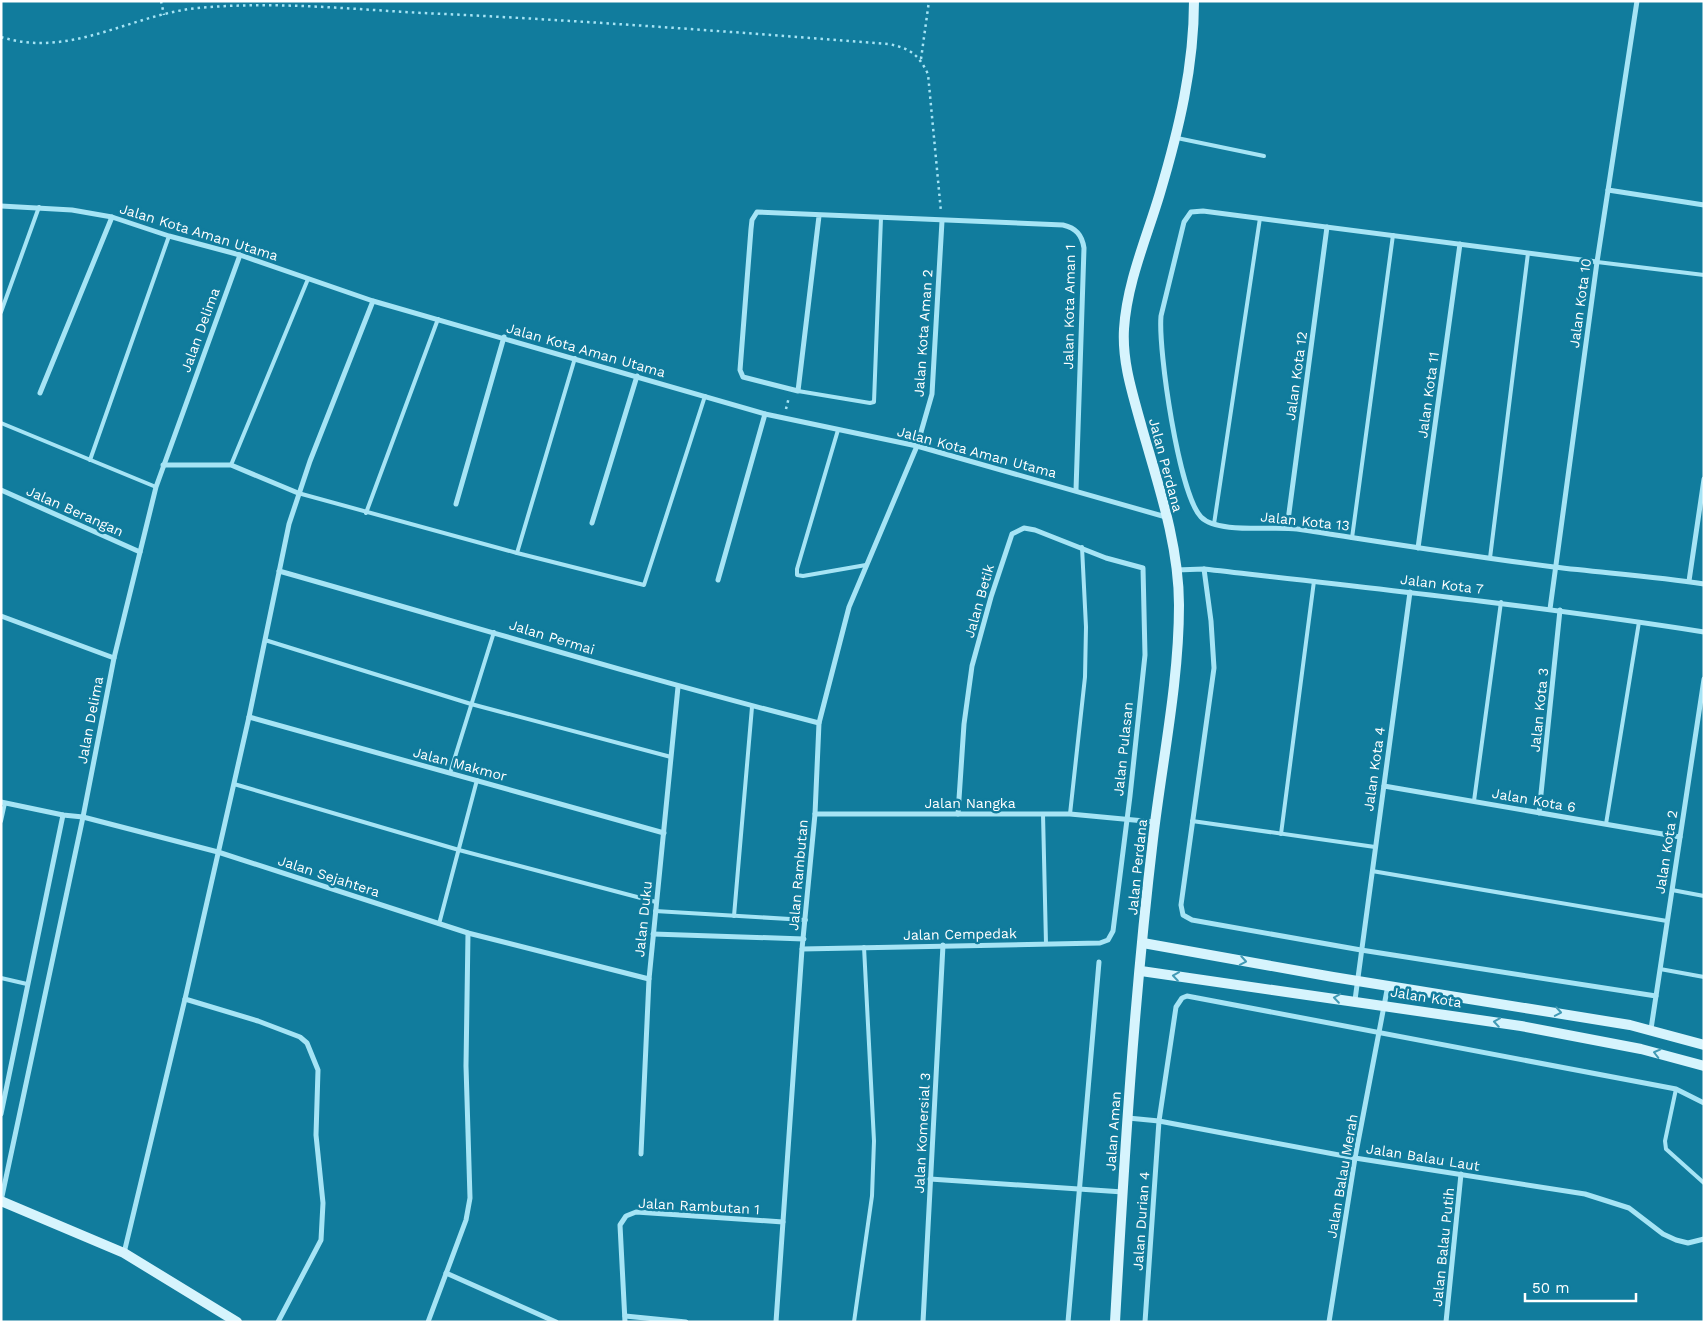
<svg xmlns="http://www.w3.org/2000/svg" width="1705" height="1323" viewBox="0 0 1705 1323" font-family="'Work Sans',sans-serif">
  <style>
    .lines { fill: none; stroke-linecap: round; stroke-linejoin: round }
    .path { stroke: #a6e4f5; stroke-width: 2.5; stroke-dasharray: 2.5 4; stroke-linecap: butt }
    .lane { stroke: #a6e4f5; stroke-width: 4 }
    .street { stroke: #a6e4f5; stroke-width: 5 }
    .secondary { stroke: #d6f4fd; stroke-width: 10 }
    .oneway { stroke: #429ab5 }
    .labels { text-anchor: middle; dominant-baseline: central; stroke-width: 5; stroke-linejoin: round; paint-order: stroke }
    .street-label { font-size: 14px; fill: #fff; stroke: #117c9d }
  </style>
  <rect width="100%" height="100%" fill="#117c9d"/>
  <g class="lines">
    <!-- path -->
    <g class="path">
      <path d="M161,1L164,15"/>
      <path d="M1,37C70,59 132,14 198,8C273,1 348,9 423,13C578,20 734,32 889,44C911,49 918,54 928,74L941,212"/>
      <path d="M921,59L929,1"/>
      <path d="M786,409L789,397"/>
    </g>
    <!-- lane -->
    <g class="lane">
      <path d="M1177,138L1264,156"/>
      <path d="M1597,262L1704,275"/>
      <path d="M1,312L39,207"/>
      <path d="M798,391L870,403L874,402L881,218"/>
      <path d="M1,423L156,487"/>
      <path d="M838,430L797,569V575L803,576L866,565"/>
      <path d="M90,460L169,236"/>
      <path d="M231,465L308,279"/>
      <path d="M298,493L517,553L644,585L705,396"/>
      <path d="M366,513L438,319"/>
      <path d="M1214,524L1260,218"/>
      <path d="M1352,538L1393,235"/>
      <path d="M517,553L575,358"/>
      <path d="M1490,558L1528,253"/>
      <path d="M265,640L471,704L671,757"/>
      <path d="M450,773L494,632"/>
      <path d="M234,784L459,850L656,902"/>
      <path d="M1474,801L1501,602"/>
      <path d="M1043,814L1046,944"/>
      <path d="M1070,814L1085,677L1086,627L1082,547"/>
      <path d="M1,821L5,803"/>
      <path d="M1192,821L1375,847"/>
      <path d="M1606,824L1639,622"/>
      <path d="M1281,834L1314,581"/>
      <path d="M1372,871L1667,921"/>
      <path d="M1672,890L1704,896"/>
      <path d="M655,911L806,920"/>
      <path d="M734,916L752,707"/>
      <path d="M439,924L477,780"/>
      <path d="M1660,969L1704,977"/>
      <path d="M1,978L27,984"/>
      <path d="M1676,1089L1665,1141L1666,1149L1704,1183"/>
      <path d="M854,1322L872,1196L874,1141L864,947"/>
    </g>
    <!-- street -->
    <g class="street">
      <path d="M1608,190L1704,205"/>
      <path d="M1,206L72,210L112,217L169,236L240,255L373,301L765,414L917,446L1166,517"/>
      <path d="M819,216L798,391L743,377L740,370L751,229L752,220L757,212L1063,225C1076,228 1082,235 1084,248L1076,490"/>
      <path d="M1597,262L1203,211L1191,212L1184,222L1161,316C1158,350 1179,494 1201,517C1217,534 1273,526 1297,529C1382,542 1468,556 1554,567C1604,573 1654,576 1704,584"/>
      <path d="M40,393L112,217"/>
      <path d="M163,465H231L298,493"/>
      <path d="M1,490L140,552"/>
      <path d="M456,504L504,337"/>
      <path d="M592,523L637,376"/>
      <path d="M1287,528L1327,227"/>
      <path d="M1418,548L1460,244"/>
      <path d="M1204,569L1211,621L1214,668L1181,905L1183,915L1192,920L1361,950L1656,996"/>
      <path d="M1176,570L1204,569C1371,588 1538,606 1704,632"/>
      <path d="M279,571C459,622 638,677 819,723"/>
      <path d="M718,580L765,414"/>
      <path d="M1689,581L1704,479"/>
      <path d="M1550,609L1597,262L1637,1"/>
      <path d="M1,616L114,658"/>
      <path d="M249,717L664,833"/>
      <path d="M1384,786L1680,837"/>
      <path d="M1,802L63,815L83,817L218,852L468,933L649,979"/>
      <path d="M1539,813L1560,610"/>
      <path d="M815,814H1070L1155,822"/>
      <path d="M653,934L804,939"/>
      <path d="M802,949L1100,943L1108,940L1113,931L1130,796L1145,655L1143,568L1106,558L1035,530L1024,528L1012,534L991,597L972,666L964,724L958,814"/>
      <path d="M185,999L258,1021L300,1037L307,1043L318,1070L316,1135L323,1203L321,1240L278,1322"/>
      <path d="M1355,1000L1410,592"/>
      <path d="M1651,1029L1704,679"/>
      <path d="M1,1114L63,815"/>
      <path d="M1128,1118L1159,1121L1355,1158L1585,1194L1629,1208L1663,1234L1676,1240L1688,1243L1704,1239"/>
      <path d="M641,1154L649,979L678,687"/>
      <path d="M930,1179L1123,1192"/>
      <path d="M1,1201L83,817L114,658L156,487L240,255"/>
      <path d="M124,1253L185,999L249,717L289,524L310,461L373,301"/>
      <path d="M446,1273L556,1322"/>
      <path d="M625,1316L686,1322"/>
      <path d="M428,1322L466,1220L470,1198L466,1066L468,933"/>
      <path d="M625,1322L620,1225L626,1216L636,1212L783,1222"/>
      <path d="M776,1322L802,949L815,814L819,723L849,607L917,446L932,394L942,221"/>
      <path d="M923,1322L943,945"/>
      <path d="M1068,1322L1099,962"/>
      <path d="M1145,1322L1159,1121L1176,1007L1182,998L1187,996L1676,1089L1704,1103"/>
      <path d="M1329,1322L1355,1158L1388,985"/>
      <path d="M1446,1322L1461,1174"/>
    </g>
    <!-- secondary -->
    <g class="secondary">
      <path d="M1143,943L1333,977L1630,1025L1704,1045"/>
      <path d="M1141,971L1521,1026L1641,1049L1704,1066"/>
      <path d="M1,1201L124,1253L237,1322"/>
      <path d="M1115,1322C1124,1161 1134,999 1153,839C1162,762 1179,683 1179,605C1179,545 1158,484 1142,428C1133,395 1122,363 1124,329C1127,282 1147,237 1160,193C1179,129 1194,67 1194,1"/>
    </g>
  </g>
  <!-- one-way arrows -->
  <defs><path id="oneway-chevron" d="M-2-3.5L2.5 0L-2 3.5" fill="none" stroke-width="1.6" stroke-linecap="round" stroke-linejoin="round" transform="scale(1.25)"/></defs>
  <g class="oneway">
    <use href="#oneway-chevron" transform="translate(1243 961) rotate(10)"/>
    <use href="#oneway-chevron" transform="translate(1176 976) rotate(-172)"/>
    <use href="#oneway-chevron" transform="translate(1337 998) rotate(-172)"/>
    <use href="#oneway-chevron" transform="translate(1558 1012) rotate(10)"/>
    <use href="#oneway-chevron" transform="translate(1497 1022) rotate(-171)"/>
    <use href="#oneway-chevron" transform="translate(1657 1053) rotate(-166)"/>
  </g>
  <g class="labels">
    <!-- street labels -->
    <g class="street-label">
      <text transform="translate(199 232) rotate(17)">Jalan Kota Aman Utama</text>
      <text transform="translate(1580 303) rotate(-82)">Jalan Kota 10</text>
      <text transform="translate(1069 307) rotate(-89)">Jalan Kota Aman 1</text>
      <text transform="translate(200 330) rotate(-70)">Jalan Delima</text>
      <text transform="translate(923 333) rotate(-86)">Jalan Kota Aman 2</text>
      <text transform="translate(586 350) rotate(16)">Jalan Kota Aman Utama</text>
      <text transform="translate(1296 376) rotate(-82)">Jalan Kota 12</text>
      <text transform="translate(1428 395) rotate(-82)">Jalan Kota 11</text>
      <text transform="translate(977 452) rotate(15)">Jalan Kota Aman Utama</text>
      <text transform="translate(1166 465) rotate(75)">Jalan Perdana</text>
      <text transform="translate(75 511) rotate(24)">Jalan Berangan</text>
      <text transform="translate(1305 521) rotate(6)">Jalan Kota 13</text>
      <text transform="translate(1442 584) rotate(7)">Jalan Kota 7</text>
      <text transform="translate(979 601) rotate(-74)">Jalan Betik</text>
      <text transform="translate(552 637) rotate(17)">Jalan Permai</text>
      <text transform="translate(1539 710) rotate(-84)">Jalan Kota 3</text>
      <text transform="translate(90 720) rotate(-79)">Jalan Delima</text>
      <text transform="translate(1123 749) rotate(-84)">Jalan Pulasan</text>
      <text transform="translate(460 764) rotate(15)">Jalan Makmor</text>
      <text transform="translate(1374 769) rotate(-82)">Jalan Kota 4</text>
      <text transform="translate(1534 800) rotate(10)">Jalan Kota 6</text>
      <text x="970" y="803">Jalan Nangka</text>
      <text transform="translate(1666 852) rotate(-81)">Jalan Kota 2</text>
      <text transform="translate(1137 867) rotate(-84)">Jalan Perdana</text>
      <text transform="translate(798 875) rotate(-85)">Jalan Rambutan</text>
      <text transform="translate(329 876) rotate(18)">Jalan Sejahtera</text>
      <text transform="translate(643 919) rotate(-84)">Jalan Duku</text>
      <text transform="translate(960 934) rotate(-1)">Jalan Cempedak</text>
      <text transform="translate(1426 997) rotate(9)">Jalan Kota</text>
      <text transform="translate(1113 1131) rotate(-86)">Jalan Aman</text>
      <text transform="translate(922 1133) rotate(-87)">Jalan Komersial 3</text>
      <text transform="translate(1423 1157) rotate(9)">Jalan Balau Laut</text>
      <text transform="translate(1342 1176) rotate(-80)">Jalan Balau Merah</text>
      <text transform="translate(699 1206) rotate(3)">Jalan Rambutan 1</text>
      <text transform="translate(1141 1221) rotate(-86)">Jalan Durian 4</text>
      <text transform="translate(1443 1247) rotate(-84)">Jalan Balau Putih</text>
    </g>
  </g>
  <!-- border -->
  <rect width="1705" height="1323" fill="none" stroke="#ffffff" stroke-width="5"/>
  <!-- scale -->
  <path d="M1525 1293v8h111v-8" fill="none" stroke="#ffffff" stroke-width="2.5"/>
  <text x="1532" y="1293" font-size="15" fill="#ffffff" stroke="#117c9d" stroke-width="4" paint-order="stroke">50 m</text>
</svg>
